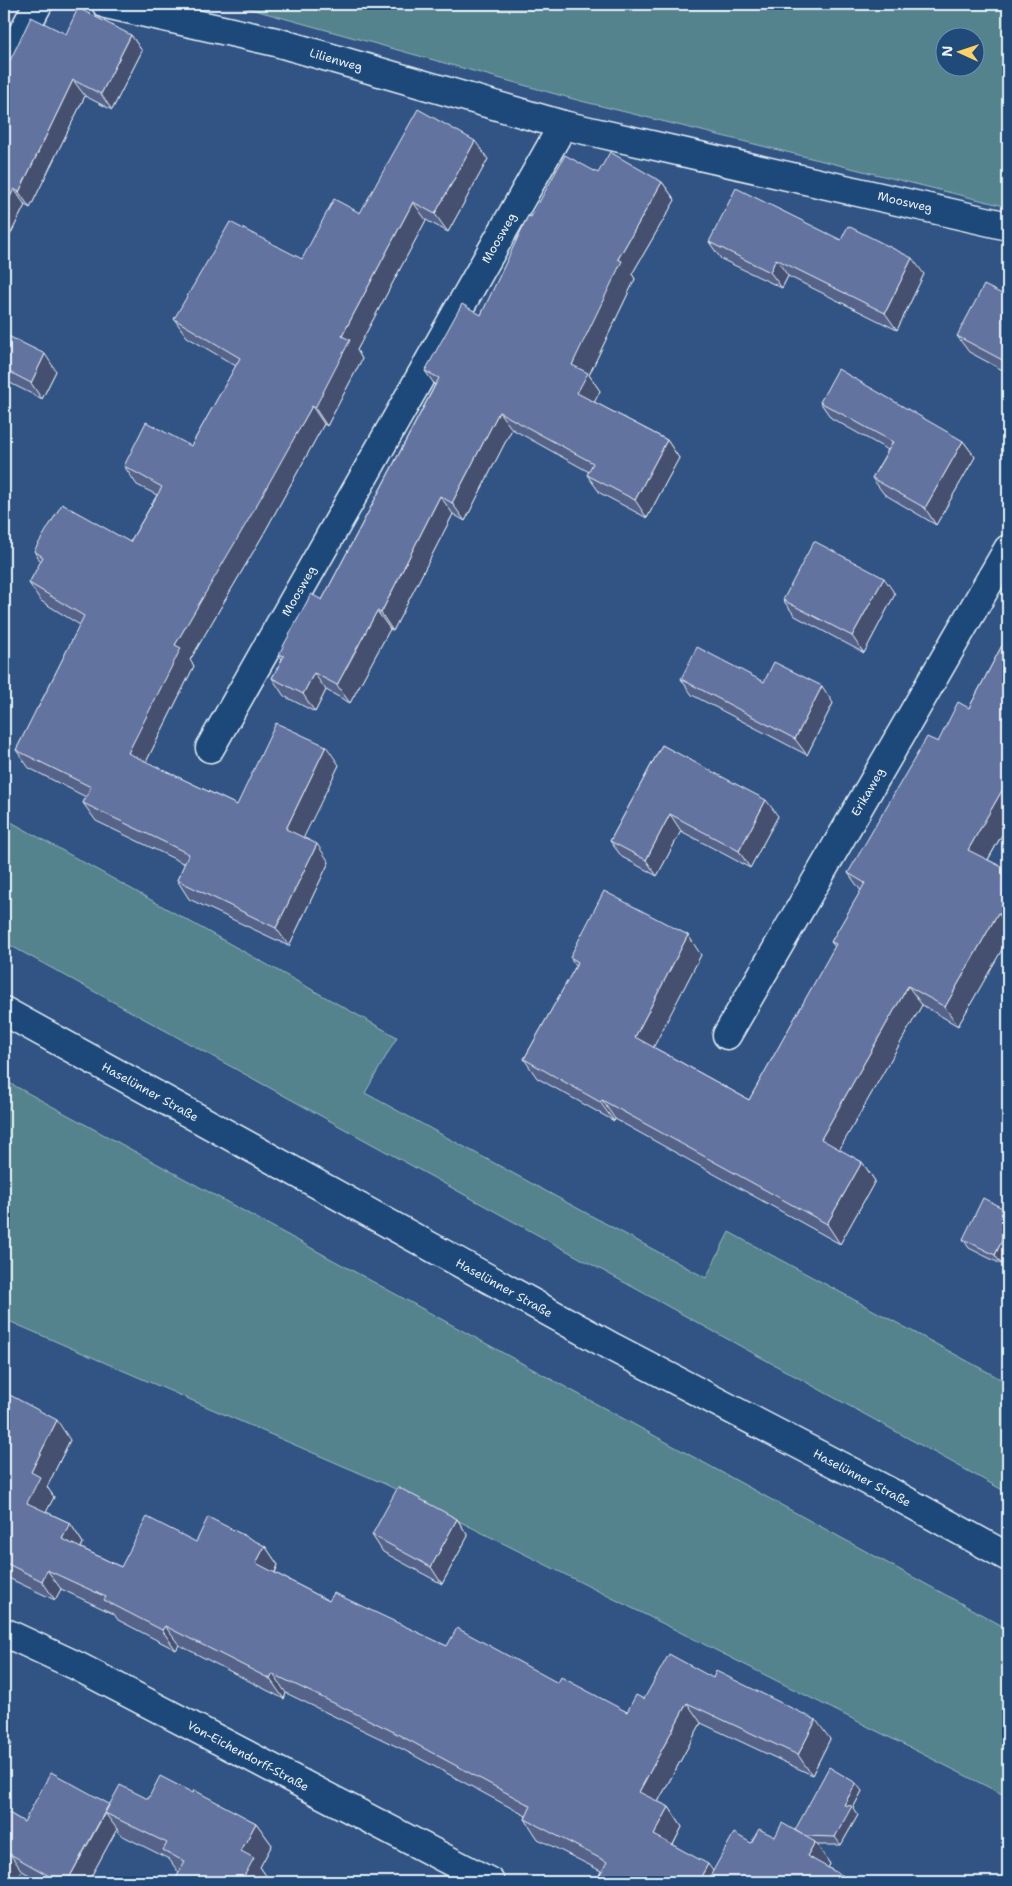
<svg xmlns="http://www.w3.org/2000/svg" width="1012" height="1886" viewBox="0 0 1012 1886" font-family="'Shantell Sans',sans-serif">
  <style>
    .green { fill: #54838d; stroke: #9ebac2; fill-rule: evenodd }
    .lines { fill: none; stroke-linecap: round; stroke-linejoin: round }
    .minor-casing { stroke: #e8f1f8; stroke-width: 31 }
    .minor { stroke: #1f4a7a; stroke-width: 28 }
    .wall { fill: #55638a; stroke: #e8f1f8 }
    .shaded-wall { fill: #455070; stroke: #e8f1f8 }
    .building { fill: #6373a0; stroke: #e8f1f8 }
    .labels { text-anchor: middle; dominant-baseline: central; stroke-width: 4.5; stroke-linejoin: round; paint-order: stroke }
    .street-label { font-size: 12px; fill: #e8f1f8; stroke: #1f4a7a }
  </style>
  <rect width="100%" height="100%" fill="#315484"/>
  <filter id="ink" filterUnits="userSpaceOnUse"><feTurbulence type="fractalNoise" baseFrequency=".02" numOctaves="2"/><feDisplacementMap in="SourceGraphic" scale="10" xChannelSelector="R" yChannelSelector="G"/><feConvolveMatrix kernelMatrix="1 2 1 2 8 2 1 2 1" color-interpolation-filters="sRGB"/></filter>
  <g filter="url(#ink)">
    <!-- green -->
    <g class="green">
      <path d="M233,4H1008V207L577,100ZM944,38H974V68H944Z"/>
      <path d="M4,818L397,1037L365,1093L706,1278L729,1232L1008,1383V1493L4,942Z"/>
      <path d="M4,1080L1008,1629V1797L385,1484L4,1319Z"/>
    </g>
    <g class="lines">
      <defs>
        <g id="minor">
          <path d="M106,4L276,42L563,125L1008,226"/>
          <path d="M4,68L38,4"/>
          <path d="M210,748L563,125"/>
          <path d="M4,1011L614,1348L888,1491L1008,1557"/>
          <path d="M727,1035L1008,549"/>
          <path d="M4,1632L77,1666L490,1882"/>
        </g>
      </defs>
      <!-- minor casing -->
      <use href="#minor" class="minor-casing"/>
      <!-- minor -->
      <use href="#minor" class="minor"/>
    </g>
    <!-- wall -->
    <g class="wall">
      <path d="M66,34L131,35L142,51L112,110L85,96L30,208L25,205L4,247V73Z"/>
      <path d="M488,159L448,232L426,220L357,350L362,359L327,426L324,424L263,535L190,660L194,666L146,762L237,805L339,765L303,837L329,862L289,946L189,899L177,880L185,864L96,821L83,803L86,797L29,768L16,750L38,708L80,625L41,601L29,583L41,562L34,551L130,542L157,495L137,485L124,466L191,446L236,366L187,337L174,319L302,259L360,213Z"/>
      <path d="M598,173L662,182L675,200L632,274L635,279L589,375L600,391L594,402L667,440L679,458L647,518L600,493L587,475L589,472L512,429L465,521L453,514L393,631L390,629L350,703L326,690L315,712L284,696L272,678L282,659L279,654L322,600L435,385L425,371L481,315L531,217Z"/>
      <path d="M841,240L924,274L897,330L788,276L782,288L721,259L709,242Z"/>
      <path d="M1008,297V373L969,352L957,336Z"/>
      <path d="M4,334L56,371L42,399L4,380Z"/>
      <path d="M820,402L963,441L975,457L936,525L884,494L872,478L888,450L831,418Z"/>
      <path d="M895,594L864,653L795,616L783,600Z"/>
      <path d="M1008,634V824L988,860L1008,870V939L958,1026L922,1005L839,1150L862,1162L875,1181L840,1244L615,1119L614,1121L537,1078L524,1059L576,966L570,957L701,955L653,1047L749,1100L835,947L831,942L861,891L848,873L938,742L969,708Z"/>
      <path d="M681,679L764,682L833,703L807,755L692,695Z"/>
      <path d="M662,745L778,816L750,868L681,831L657,876L622,857L610,841Z"/>
      <path d="M1008,1211V1249L1001,1264L969,1248L963,1239Z"/>
      <path d="M4,1397L70,1440L47,1487L54,1497L46,1512L70,1523L83,1543L81,1548L121,1567L196,1542L265,1546L278,1565L275,1573L329,1601L447,1646L558,1683L627,1712L644,1699L713,1678L830,1739L812,1775L701,1723L658,1802L669,1807L682,1827L673,1845L713,1871L751,1843L775,1837L795,1830L862,1791L853,1808L858,1815L841,1845H817L830,1864L828,1868L854,1882H601L598,1878L601,1871L538,1839L525,1819L526,1816L402,1749L286,1693L284,1699L179,1645L176,1650L118,1620L114,1614L61,1589L55,1600L4,1576Z"/>
      <path d="M457,1519L468,1536L442,1584L383,1552L372,1535Z"/>
      <path d="M193,1793L256,1823L272,1845L260,1867L269,1880L268,1882H179L176,1878L179,1873L169,1859L121,1835L117,1829L88,1882H42L22,1871L16,1882H4V1810L24,1822L109,1804Z"/>
    </g>
    <!-- shaded-wall -->
    <g class="shaded-wall">
      <path d="M131,35L142,51L112,110L101,94Z"/>
      <path d="M73,80L85,96L30,208L19,192Z"/>
      <path d="M475,141L488,159L448,232L435,214Z"/>
      <path d="M662,182L675,200L632,274L635,279L589,375L600,391L590,411L577,393L572,365L618,259Z"/>
      <path d="M14,189L25,205L4,247V209Z"/>
      <path d="M413,202L426,220L357,350L362,359L327,426L315,408L342,336Z"/>
      <path d="M912,258L924,274L897,330L885,313Z"/>
      <path d="M776,259L788,276L782,288L770,272Z"/>
      <path d="M45,354L56,371L42,399L31,383Z"/>
      <path d="M312,406L324,424L263,535L190,660L194,666L141,772L128,753L175,645Z"/>
      <path d="M499,412L512,429L465,521L452,503Z"/>
      <path d="M667,440L679,458L647,518L635,500Z"/>
      <path d="M963,441L975,457L936,525L925,508Z"/>
      <path d="M440,496L453,514L393,631L381,613Z"/>
      <path d="M884,578L895,594L864,653L852,636Z"/>
      <path d="M377,611L390,629L350,703L337,685Z"/>
      <path d="M314,673L326,690L315,712L303,694Z"/>
      <path d="M822,686L833,703L807,755L795,739Z"/>
      <path d="M326,746L339,765L299,847L286,829Z"/>
      <path d="M1008,780V824L982,870L968,850Z"/>
      <path d="M766,800L778,816L750,868L739,851Z"/>
      <path d="M670,814L681,831L657,876L646,860Z"/>
      <path d="M317,844L329,862L289,946L276,928Z"/>
      <path d="M998,913L1008,927V939L958,1026L945,1007Z"/>
      <path d="M688,935L701,955L649,1056L635,1037Z"/>
      <path d="M908,986L922,1005L834,1159L821,1139Z"/>
      <path d="M602,1100L615,1119L614,1121L600,1102Z"/>
      <path d="M862,1162L875,1181L840,1244L827,1224Z"/>
      <path d="M1008,1228V1249L1001,1264L995,1255Z"/>
      <path d="M57,1420L70,1440L47,1487L54,1497L41,1522L27,1503L31,1472Z"/>
      <path d="M457,1519L468,1536L442,1584L431,1567Z"/>
      <path d="M70,1523L83,1543L76,1558L62,1539Z"/>
      <path d="M265,1546L278,1565L270,1583L256,1563Z"/>
      <path d="M47,1570L61,1589L55,1600L42,1581Z"/>
      <path d="M165,1626L179,1645L176,1650L162,1630Z"/>
      <path d="M273,1674L286,1693L284,1699L270,1679Z"/>
      <path d="M687,1703L701,1723L653,1811L639,1792Z"/>
      <path d="M816,1720L830,1739L812,1775L798,1755Z"/>
      <path d="M4,1732L12,1744L4,1759Z"/>
      <path d="M856,1783L862,1791L853,1808L858,1815L841,1845L835,1837L844,1805Z"/>
      <path d="M669,1807L682,1827L668,1854L654,1835Z"/>
      <path d="M105,1813L117,1829L88,1882H67Z"/>
      <path d="M256,1823L272,1845L260,1867L269,1880L268,1882H241V1851Z"/>
      <path d="M815,1842L830,1864L823,1878L807,1856Z"/>
      <path d="M10,1854L22,1871L16,1882H8L4,1877V1866Z"/>
      <path d="M708,1864L721,1882L708,1880L710,1882H698Z"/>
    </g>
    <!-- building -->
    <g class="building">
      <path d="M78,8L131,35L101,94L73,80L19,192L14,189L4,209V73L31,17L66,34Z"/>
      <path d="M418,109L475,141L435,214L413,202L342,336L350,340L315,408L312,406L250,517L175,645L181,648L128,753L237,805L276,723L326,746L286,829L317,844L276,928L177,880L189,854L83,803L91,787L16,750L37,708H38L84,616L29,583L43,557L34,551L62,504L130,542L162,487L124,466L146,422L191,446L240,358L174,319L230,222L302,259L334,199L360,213Z"/>
      <path d="M610,152L662,182L618,259L622,261L572,365L588,373L577,393L667,440L635,500L587,475L593,463L499,412L452,503L440,496L381,613L377,611L337,685L314,673L303,694L272,678L284,656L279,654L311,594L322,600L439,378L425,371L462,304L481,315L528,216L531,217L565,155L598,173Z"/>
      <path d="M736,188L841,240L848,226L912,258L885,313L776,259L770,272L709,242Z"/>
      <path d="M984,285L1008,297V363L957,336Z"/>
      <path d="M4,334L45,354L31,383L4,369Z"/>
      <path d="M838,369L963,441L925,508L872,478L893,442L820,402Z"/>
      <path d="M814,541L884,578L852,636L783,600Z"/>
      <path d="M1008,634V780L968,850L1008,870V918L998,913L945,1007L908,986L821,1139L862,1162L827,1224L602,1100L600,1102L524,1059L578,962L570,957L604,891L688,935L635,1037L749,1100L836,944L831,942L865,883L848,873L927,737L938,742L958,702L969,708Z"/>
      <path d="M697,647L764,682L774,662L822,686L795,739L681,679Z"/>
      <path d="M662,745L766,800L739,851L670,814L646,860L610,841Z"/>
      <path d="M983,1198L1008,1211V1228L995,1255L963,1239Z"/>
      <path d="M6,1393L57,1420L31,1472L40,1477L27,1503L70,1523L62,1539L121,1567L147,1517L196,1542L208,1517L265,1546L256,1563L329,1601L334,1593L447,1646L457,1628L558,1683L561,1677L627,1712L636,1695L644,1699L669,1654L713,1678L716,1671L816,1720L798,1755L687,1703L639,1792L669,1807L654,1835L708,1864L698,1882H606L598,1878L607,1862L525,1819L531,1806L388,1729L273,1674L270,1679L165,1626L162,1630L104,1600L106,1597L47,1570L42,1581L4,1562V1397Z"/>
      <path d="M398,1487L457,1519L431,1567L372,1535Z"/>
      <path d="M829,1767L856,1783L844,1805L852,1806L835,1837L804,1836L795,1830Z"/>
      <path d="M51,1772L109,1804L67,1882H60L10,1854L4,1866V1810L24,1822Z"/>
      <path d="M160,1776L193,1793L194,1790L256,1823L241,1851L254,1858L241,1882H184L176,1878L185,1862L163,1850L167,1843L105,1813L120,1785L148,1799Z"/>
      <path d="M782,1823L815,1842L807,1856L854,1882H713L708,1880L734,1833L751,1843L759,1829L775,1837Z"/>
    </g>
  </g>
  <g class="labels">
    <!-- street labels -->
    <g class="street-label">
      <text transform="translate(336 60) rotate(16)">Lilienweg</text>
      <text transform="translate(905 202) rotate(13)">Moosweg</text>
      <text transform="translate(499 238) rotate(-60)">Moosweg</text>
      <text transform="translate(299 591) rotate(-60)">Moosweg</text>
      <text transform="translate(868 792) rotate(-60)">Erikaweg</text>
      <text transform="translate(150 1092) rotate(29)">Haselünner Straße</text>
      <text transform="translate(504 1288) rotate(29)">Haselünner Straße</text>
      <text transform="translate(862 1478) rotate(28)">Haselünner Straße</text>
      <text transform="translate(248 1756) rotate(28)">Von-Eichendorff-Straße</text>
    </g>
  </g>
  <!-- margin -->
  <rect width="1012" height="1886" fill="none" stroke="#1f4a7a" stroke-width="20"/>
  <rect x="10" y="10" width="992" height="1866" fill="none" stroke="#e8f1f8" stroke-width="2" filter="url(#ink)"/>
  <!-- north arrow -->
  <g transform="translate(960 52) rotate(273)"><circle r="24" fill="#1f4a7a" stroke="#6f8dac"/>
  <path d="M0-4L9 19L0 12L-9 19Z" fill="#ffd166"/>
  <text y="-8" font-size="14" font-weight="bold" text-anchor="middle" fill="#e8f1f8">N</text>
  </g>
</svg>
